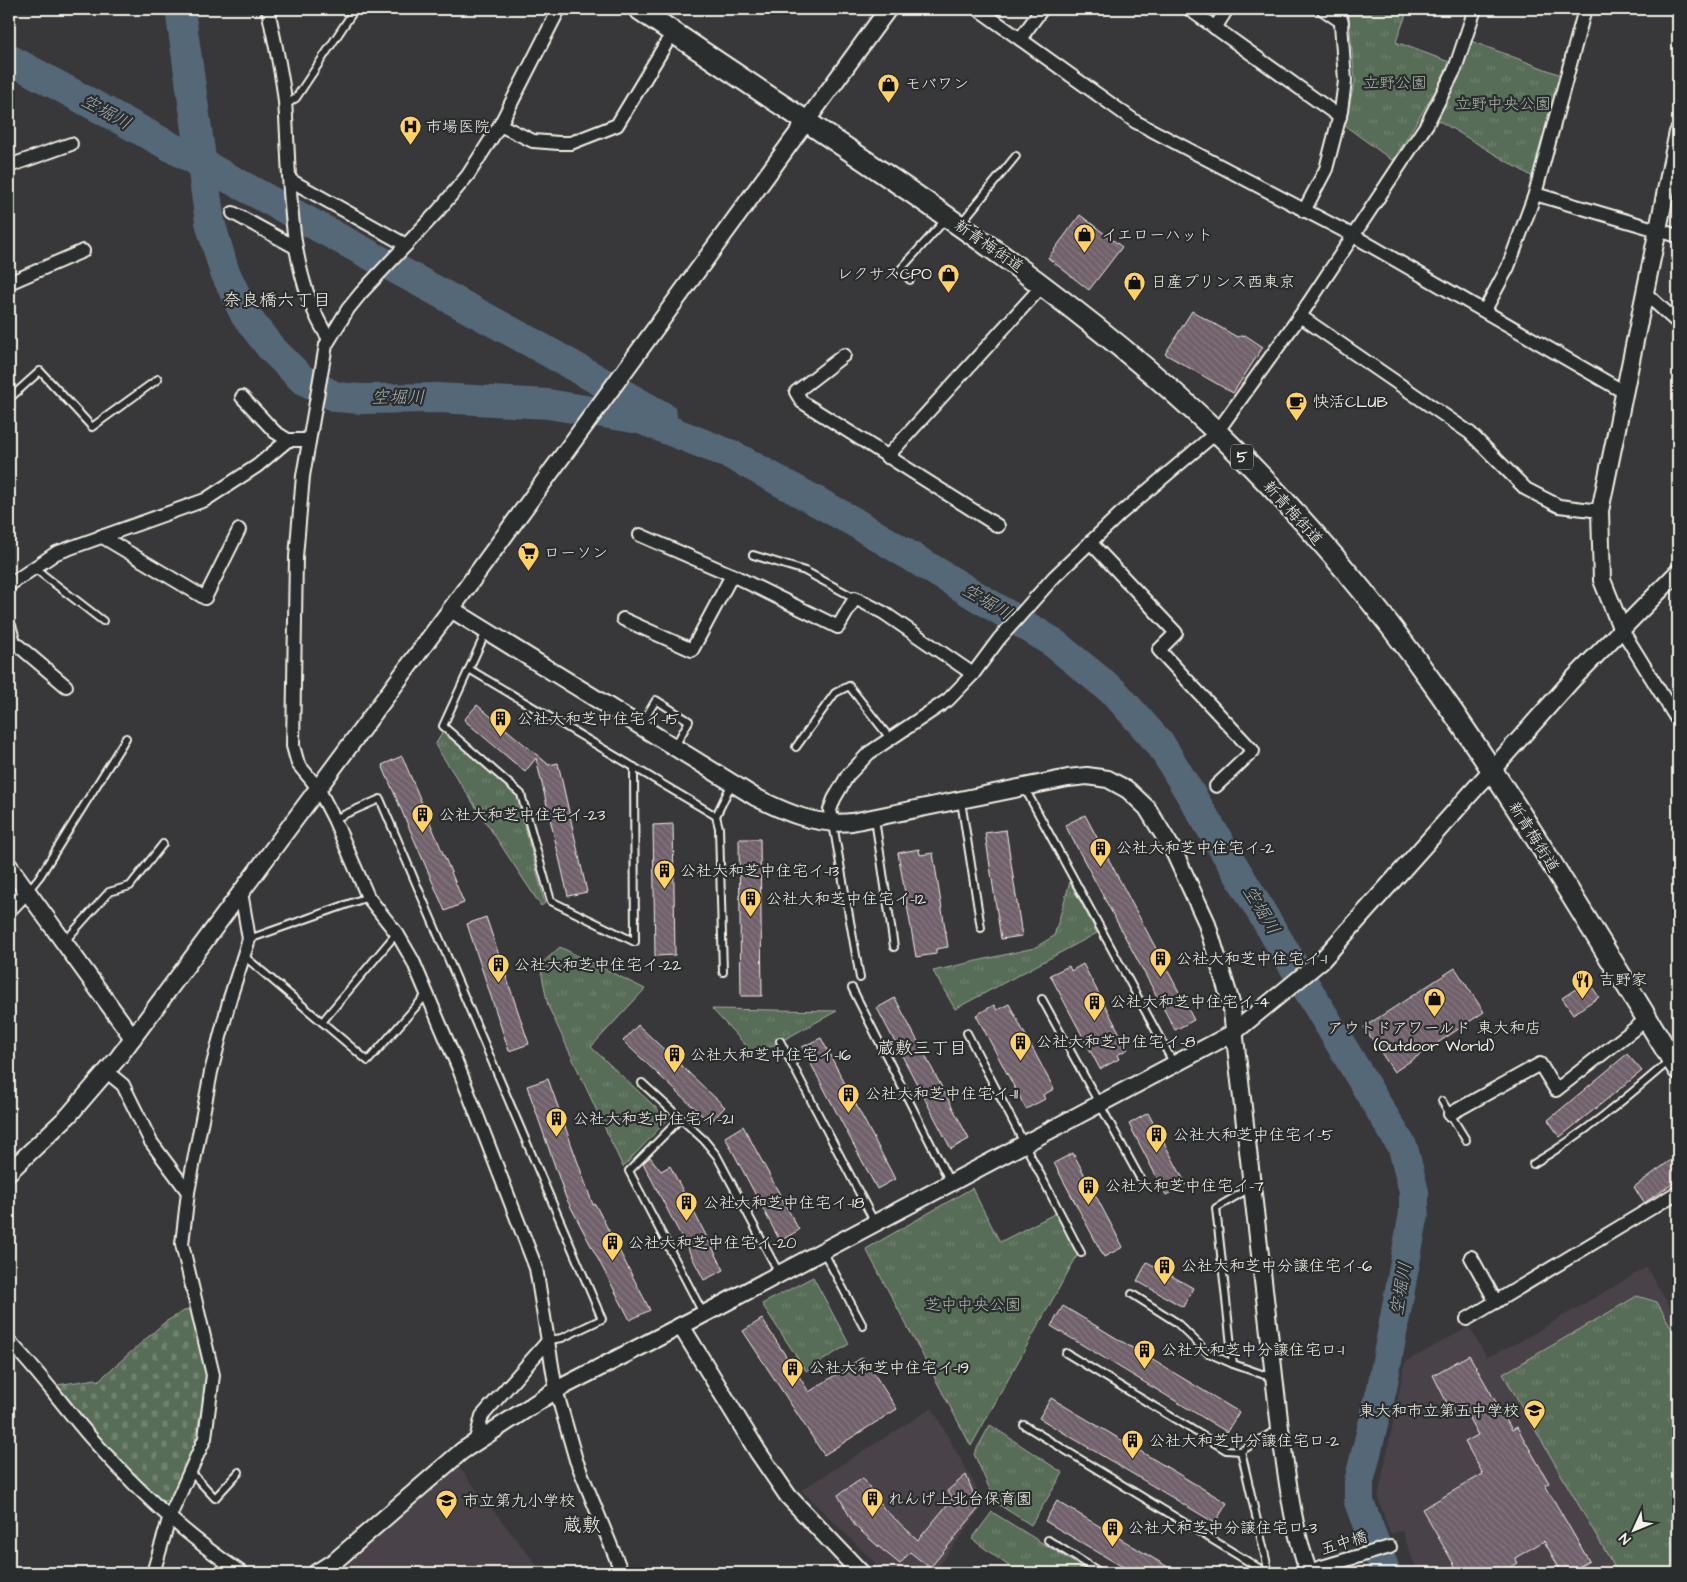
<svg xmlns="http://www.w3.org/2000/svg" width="1687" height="1582" viewBox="0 0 1687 1582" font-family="'Architects Daughter','Klee One',sans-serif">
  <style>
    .built { fill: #494349 }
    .cemetery { fill: url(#cemetery-stones); stroke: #a6afa0 }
    .park { fill: url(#park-tufts); stroke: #a6afa0 }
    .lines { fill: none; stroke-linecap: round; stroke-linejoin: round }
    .river { stroke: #546777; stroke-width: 30 }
    .building { fill: url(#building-back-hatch); stroke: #f4f1e8 }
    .service-casing { stroke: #f4f1e8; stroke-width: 10 }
    .minor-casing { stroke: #f4f1e8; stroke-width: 16 }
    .tertiary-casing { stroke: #f4f1e8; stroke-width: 20 }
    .primary-casing { stroke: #f4f1e8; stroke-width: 24 }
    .service { stroke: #2a2d2e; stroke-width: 6 }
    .minor { stroke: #2a2d2e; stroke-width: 12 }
    .tertiary { stroke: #2a2d2e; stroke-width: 16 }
    .primary { stroke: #2a2d2e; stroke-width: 20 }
    .labels { text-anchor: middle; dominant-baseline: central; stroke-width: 4.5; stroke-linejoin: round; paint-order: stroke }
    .shield { fill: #2a2d2e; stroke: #b7b6b0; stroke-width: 1 }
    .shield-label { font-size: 15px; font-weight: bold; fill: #f4f1e8 }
    .park-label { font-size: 16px; fill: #aeb6a7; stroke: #2a2d2e }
    .poi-label { font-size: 16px; fill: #f4f1e8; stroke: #2a2d2e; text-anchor: start }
    .street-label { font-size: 16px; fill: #f4f1e8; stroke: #2a2d2e }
    .water-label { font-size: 18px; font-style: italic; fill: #acb3b5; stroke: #2a2d2e }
    .neighbourhood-label { font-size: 18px; fill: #f4f1e8; stroke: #2a2d2e }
    .quarter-label { font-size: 19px; fill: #f4f1e8; stroke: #2a2d2e }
  </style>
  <defs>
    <pattern id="cemetery-stones" width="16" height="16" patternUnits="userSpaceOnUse" patternTransform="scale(1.25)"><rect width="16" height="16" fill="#596d58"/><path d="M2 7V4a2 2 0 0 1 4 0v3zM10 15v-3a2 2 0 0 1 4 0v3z" fill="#718270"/></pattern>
    <pattern id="park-tufts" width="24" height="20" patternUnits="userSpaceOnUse" patternTransform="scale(1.25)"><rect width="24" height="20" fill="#596d58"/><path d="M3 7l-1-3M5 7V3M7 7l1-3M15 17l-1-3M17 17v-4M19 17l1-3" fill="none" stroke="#718270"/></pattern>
    <pattern id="building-back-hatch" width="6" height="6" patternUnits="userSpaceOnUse" patternTransform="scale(1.25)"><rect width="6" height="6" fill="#70606b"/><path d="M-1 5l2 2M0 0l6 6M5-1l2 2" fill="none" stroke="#857780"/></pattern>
  </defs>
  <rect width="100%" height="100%" fill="#38373a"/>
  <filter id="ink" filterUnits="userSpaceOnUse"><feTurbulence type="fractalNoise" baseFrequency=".02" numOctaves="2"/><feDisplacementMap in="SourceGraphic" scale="10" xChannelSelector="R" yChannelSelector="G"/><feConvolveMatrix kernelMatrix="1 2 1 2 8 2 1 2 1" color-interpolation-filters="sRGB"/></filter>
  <g filter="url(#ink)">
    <!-- built -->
    <g class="built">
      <path d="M1647,1267L1678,1321V1573H1418L1402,1531L1390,1534L1378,1498L1405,1362L1469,1327L1487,1357L1517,1343Z"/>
      <path d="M932,1408L985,1503L934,1573H885L801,1490Z"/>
      <path d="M458,1466L543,1573H331Z"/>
    </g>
    <!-- cemetery -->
    <path class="cemetery" d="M191,1307L202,1347L207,1380L194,1446L173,1500L160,1502L123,1467L57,1385L96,1379L98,1381L165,1322Z"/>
    <!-- park -->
    <g class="park">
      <path d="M1348,9H1408L1396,42L1452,63L1393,161L1344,125L1355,81Z"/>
      <path d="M1471,41L1561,75L1533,177L1436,119L1463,65Z"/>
      <path d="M443,732L517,796L545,903L541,906L435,745Z"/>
      <path d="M1070,882L1097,933L955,1009L933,971L1034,948L1054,936Z"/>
      <path d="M560,947L645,989L591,1047L668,1119L623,1167L548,1006L540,965Z"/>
      <path d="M712,1009L837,1011L759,1053L752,1052Z"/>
      <path d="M972,1188L1000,1242L1056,1213L1078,1254L971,1446L866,1249Z"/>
      <path d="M813,1277L849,1344L806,1371L762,1304Z"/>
      <path d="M1637,1296L1657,1302L1678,1340V1573H1618L1503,1374Z"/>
      <path d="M990,1425L1063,1473L1031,1525L996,1503L974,1454Z"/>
      <path d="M992,1512L1091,1573H1018L972,1539Z"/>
    </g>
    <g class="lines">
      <!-- river -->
      <g class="river">
        <path d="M180,9L210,222L224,270L245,315L271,348L302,379L336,397L361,399L438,398L548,404L640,419L732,455L854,522L1051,641L1115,693L1161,745L1403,1148L1414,1192V1213L1382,1388L1359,1482V1502L1386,1573"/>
        <path d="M9,59L536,345L662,416"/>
      </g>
    </g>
    <!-- building -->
    <g class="building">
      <path d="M1080,215L1122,247L1089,290L1048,258Z"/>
      <path d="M1192,311L1237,337L1245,335L1263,347L1233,393L1165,354Z"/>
      <path d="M477,705L549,765L558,763L587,892L568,896L536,758L525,772L464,720Z"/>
      <path d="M402,756L464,903L445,911L382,765Z"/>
      <path d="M1085,815L1194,1020L1175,1030L1065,825Z"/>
      <path d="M673,824L675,955L655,956L653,825Z"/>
      <path d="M1006,830L1022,936L1001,939L985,833Z"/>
      <path d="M739,839H760L762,996H741Z"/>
      <path d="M919,849L920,855L933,853L948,947L936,949V954L916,957L898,853Z"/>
      <path d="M486,917L529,1044L509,1051L467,924Z"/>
      <path d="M1083,964L1128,1049L1117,1055L1119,1059L1100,1069L1050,975L1069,966L1071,971Z"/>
      <path d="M1455,968L1484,1012L1394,1072L1364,1027Z"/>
      <path d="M1588,981L1599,997L1573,1014L1562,998Z"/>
      <path d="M895,998L969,1139L951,1149L877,1008Z"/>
      <path d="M1009,1004L1054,1089L1043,1095L1045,1099L1026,1109L976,1015L994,1005L997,1010Z"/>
      <path d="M638,1025L725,1107L710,1123L623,1041Z"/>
      <path d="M821,1038L895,1179L877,1189L802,1047Z"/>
      <path d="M1627,1054L1642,1071L1560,1137L1548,1120Z"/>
      <path d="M548,1079L593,1205L595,1204L650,1310L630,1320L566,1198L527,1086Z"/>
      <path d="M1148,1113L1186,1184L1166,1195L1129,1124Z"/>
      <path d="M743,1126L799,1230L780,1241L725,1137Z"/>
      <path d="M1073,1153L1123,1247L1104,1257L1054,1163Z"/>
      <path d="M650,1157L661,1171L670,1166L724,1270L704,1280L643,1163Z"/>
      <path d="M1671,1160L1678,1171V1180L1644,1203L1634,1187Z"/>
      <path d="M1147,1262L1193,1288L1183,1307L1137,1281Z"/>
      <path d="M1063,1306L1239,1412L1227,1432L1051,1326Z"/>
      <path d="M762,1319L809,1392L863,1357L897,1409L824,1455L743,1331Z"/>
      <path d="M1469,1355L1512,1430L1517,1427L1549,1483L1545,1485L1589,1561L1568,1573H1562L1544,1541L1515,1558L1518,1563L1500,1573H1459L1422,1509L1483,1474L1465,1442L1478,1435L1463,1407L1452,1413L1433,1375Z"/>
      <path d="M1051,1398L1227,1503L1215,1523L1039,1418Z"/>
      <path d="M966,1475L979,1508L930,1568L910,1552L900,1564L879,1547L855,1526L838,1495L863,1478L884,1509L918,1540L953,1498L947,1491Z"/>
      <path d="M1057,1501L1178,1573H1133L1045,1521Z"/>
    </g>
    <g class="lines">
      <defs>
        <g id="service">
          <path d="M286,105L296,98L355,9"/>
          <path d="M961,223L1016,156"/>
          <path d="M910,280L900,270L947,218"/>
          <path d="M9,399L40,371L92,427L158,379"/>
          <path d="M753,555L805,571L855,598"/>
          <path d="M33,567L103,621"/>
          <path d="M486,632L469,669L716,816L732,783"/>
          <path d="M469,669L443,726L521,794L551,901L635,942L634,767"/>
          <path d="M641,725L656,700L689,721L675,746"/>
          <path d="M796,747L835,693L849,686L889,737"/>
          <path d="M1024,787L1174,1064"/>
          <path d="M961,801L981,928"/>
          <path d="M716,816L719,828L723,972"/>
          <path d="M334,819L380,799L602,1319L562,1338L549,1340"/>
          <path d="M875,819L894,947"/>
          <path d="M833,824L860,978"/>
          <path d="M28,891L40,876L126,738"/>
          <path d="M249,939L368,897"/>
          <path d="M65,941L109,892L130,886L163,844"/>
          <path d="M244,956L368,1061L427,994"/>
          <path d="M852,988L950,1182"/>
          <path d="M1042,999L1140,1178"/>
          <path d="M322,1022L396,934"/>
          <path d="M967,1033L1081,1253"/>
          <path d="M780,1041L875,1223"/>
          <path d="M642,1083L704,1140L717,1156L779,1273"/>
          <path d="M1442,1101L1466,1140"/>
          <path d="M681,1118L629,1171L703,1313"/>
          <path d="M1533,1164C1584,1134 1624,1100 1669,1061"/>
          <path d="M1250,1188L1216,1208L1233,1364L1273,1378"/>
          <path d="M823,1251L863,1326"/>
          <path d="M1132,1294L1176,1322L1208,1353L1233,1364"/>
          <path d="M1066,1353L1226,1450L1241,1451"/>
          <path d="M1024,1425L1267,1573"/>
          <path d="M190,1471L215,1498L239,1472"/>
          <path d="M1048,1540L1101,1573"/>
          <path d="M1269,1573L1241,1451L1278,1429"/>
        </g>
        <g id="minor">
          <path d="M268,9C274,40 282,71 285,102C291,179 285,272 329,339"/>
          <path d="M559,9L500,125L468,175L438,211L361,293L348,309L326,345L303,476L296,557L293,746L298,764L318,788L334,819L368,897L398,935L413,961L459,1069L536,1268L556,1390L576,1460L622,1573"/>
          <path d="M978,9L1136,122L1354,236L1624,392"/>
          <path d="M1189,9L1340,117"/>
          <path d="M1323,9L1342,22"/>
          <path d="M1215,28L1227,9"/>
          <path d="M1020,39L1042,9"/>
          <path d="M500,125L533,141L559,143H571L617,125L673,32"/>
          <path d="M9,166L71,144"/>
          <path d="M290,180L406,245"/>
          <path d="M1535,194L1678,236"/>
          <path d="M1304,211L1326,169L1341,111L1345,81L1340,9"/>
          <path d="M233,213L295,247"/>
          <path d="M9,283L83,251"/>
          <path d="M1645,293L1678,323"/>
          <path d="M1485,310L1508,267L1535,194L1585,9"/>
          <path d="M1300,316L1470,433L1526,489L1559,506L1600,511"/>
          <path d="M844,355L796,392L802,402L998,526"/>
          <path d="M242,397L275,432L288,440"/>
          <path d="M887,457L1043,285"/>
          <path d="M640,535L732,575L838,627L855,598L884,613L973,674"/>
          <path d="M101,536L205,598L239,530"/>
          <path d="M1090,542L1176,633L1159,650L1253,751L1216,786"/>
          <path d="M9,585L56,553L205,500L257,466L288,440H309"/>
          <path d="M623,619L692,650L732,575"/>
          <path d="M9,626L14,642L66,686"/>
          <path d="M1622,630L1678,721"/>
          <path d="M833,824L830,810L834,799L848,775L869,753L948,700L973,674L999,639L1054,577L1120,514L1217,432L1300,316L1427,124L1455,69L1475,9"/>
          <path d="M9,911L27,892"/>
          <path d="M107,1072L123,1085L151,1142L188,1192"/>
          <path d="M1450,1114L1540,1064L1556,1090L1647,1019"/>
          <path d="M1471,1257L1496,1302"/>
          <path d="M1467,1319L1678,1192"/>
          <path d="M9,1341C39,1372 64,1407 92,1439C136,1489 187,1537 242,1573"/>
          <path d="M475,1443L482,1416L549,1340"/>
          <path d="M1308,1571L1390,1547"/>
          <path d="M153,1573L170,1516L205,1438L213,1375L182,1244L188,1192L211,1072L230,998L249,939L241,892"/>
        </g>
        <g id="tertiary">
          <path d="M451,609L755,797C787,813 816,826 852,822L1068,778L1087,776L1108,779L1128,790L1147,808L1174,852L1206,921L1231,1003L1280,1428C1287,1476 1292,1527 1309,1573"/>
          <path d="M1622,630L1602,580L1600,511L1678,132"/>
          <path d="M9,866L133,1038"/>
          <path d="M9,1172L69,1115L118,1058L451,609L888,9"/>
          <path d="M681,1326L758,1452L788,1496L861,1573"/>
          <path d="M316,1573L335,1561L462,1451L556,1390L704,1314L1233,1033L1322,960L1573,679L1678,572"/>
        </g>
        <path id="primary" d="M639,9C836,145 1044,267 1218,433C1297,509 1376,602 1439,692C1524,813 1600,943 1678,1069"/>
      </defs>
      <!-- service casing -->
      <use href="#service" class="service-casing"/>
      <!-- minor casing -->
      <use href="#minor" class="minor-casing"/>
      <!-- tertiary casing -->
      <use href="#tertiary" class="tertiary-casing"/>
      <!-- primary casing -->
      <use href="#primary" class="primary-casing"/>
      <!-- service -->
      <use href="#service" class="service"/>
      <!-- minor -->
      <use href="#minor" class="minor"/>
      <!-- tertiary -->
      <use href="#tertiary" class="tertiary"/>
      <!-- primary -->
      <use href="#primary" class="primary"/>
    </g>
  </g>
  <!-- icons -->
  <defs>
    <symbol id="shop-pin" viewBox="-11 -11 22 30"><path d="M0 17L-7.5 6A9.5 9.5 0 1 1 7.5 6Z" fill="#ffd166" stroke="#2a2d2e"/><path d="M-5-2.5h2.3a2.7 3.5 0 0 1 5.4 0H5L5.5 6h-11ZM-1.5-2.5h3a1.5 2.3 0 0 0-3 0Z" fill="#111"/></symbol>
    <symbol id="hospital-pin" viewBox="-11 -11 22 30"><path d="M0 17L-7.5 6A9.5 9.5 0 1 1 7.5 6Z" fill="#ffd166" stroke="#2a2d2e"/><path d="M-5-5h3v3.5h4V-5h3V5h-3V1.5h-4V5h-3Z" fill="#111"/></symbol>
    <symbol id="cafe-pin" viewBox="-11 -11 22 30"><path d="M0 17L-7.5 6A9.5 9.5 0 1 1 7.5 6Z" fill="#ffd166" stroke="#2a2d2e"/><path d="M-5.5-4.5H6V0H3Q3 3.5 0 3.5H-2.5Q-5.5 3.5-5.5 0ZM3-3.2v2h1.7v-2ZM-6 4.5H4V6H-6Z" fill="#111"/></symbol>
    <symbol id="supermarket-pin" viewBox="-11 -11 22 30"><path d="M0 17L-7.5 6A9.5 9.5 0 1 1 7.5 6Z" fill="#ffd166" stroke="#2a2d2e"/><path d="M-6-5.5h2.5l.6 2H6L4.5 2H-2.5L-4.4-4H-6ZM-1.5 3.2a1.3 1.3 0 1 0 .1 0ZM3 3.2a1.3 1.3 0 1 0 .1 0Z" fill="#111"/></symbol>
    <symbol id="building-pin" viewBox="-11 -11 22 30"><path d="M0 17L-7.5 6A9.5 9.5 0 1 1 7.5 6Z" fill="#ffd166" stroke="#2a2d2e"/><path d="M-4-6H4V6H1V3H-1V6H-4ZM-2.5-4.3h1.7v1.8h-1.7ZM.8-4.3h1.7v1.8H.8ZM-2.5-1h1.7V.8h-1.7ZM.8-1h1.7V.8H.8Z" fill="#111"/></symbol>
    <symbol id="restaurant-pin" viewBox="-11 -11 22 30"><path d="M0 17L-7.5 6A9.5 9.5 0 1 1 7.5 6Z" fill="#ffd166" stroke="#2a2d2e"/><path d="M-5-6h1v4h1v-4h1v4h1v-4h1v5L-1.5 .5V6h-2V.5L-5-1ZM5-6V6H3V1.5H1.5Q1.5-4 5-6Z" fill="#111"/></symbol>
    <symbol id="school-pin" viewBox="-11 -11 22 30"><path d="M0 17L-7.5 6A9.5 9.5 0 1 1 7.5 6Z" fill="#ffd166" stroke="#2a2d2e"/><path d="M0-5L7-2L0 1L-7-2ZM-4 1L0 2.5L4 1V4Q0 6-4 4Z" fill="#111"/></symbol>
  </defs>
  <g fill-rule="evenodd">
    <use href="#shop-pin" x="876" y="72" width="25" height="34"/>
    <use href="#hospital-pin" x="398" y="114" width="25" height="34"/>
    <use href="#shop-pin" x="1072" y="222" width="25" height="34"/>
    <use href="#shop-pin" x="936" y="262" width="25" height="34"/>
    <use href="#shop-pin" x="1122" y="270" width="25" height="34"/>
    <use href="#cafe-pin" x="1284" y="390" width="25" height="34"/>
    <use href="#supermarket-pin" x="516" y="540" width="25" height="34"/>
    <use href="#building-pin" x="488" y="706" width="25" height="34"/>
    <use href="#building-pin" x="410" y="802" width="25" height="34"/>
    <use href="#building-pin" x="1088" y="836" width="25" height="34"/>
    <use href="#building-pin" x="652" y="858" width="25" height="34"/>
    <use href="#building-pin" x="738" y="886" width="25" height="34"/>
    <use href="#building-pin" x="1148" y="946" width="25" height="34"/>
    <use href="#building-pin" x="486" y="952" width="25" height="34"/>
    <use href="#restaurant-pin" x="1570" y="968" width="25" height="34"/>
    <use href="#shop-pin" x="1422" y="986" width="25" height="34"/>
    <use href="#building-pin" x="1082" y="990" width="25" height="34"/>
    <use href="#building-pin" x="1008" y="1030" width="25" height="34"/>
    <use href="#building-pin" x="662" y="1042" width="25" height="34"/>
    <use href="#building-pin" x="836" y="1082" width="25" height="34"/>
    <use href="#building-pin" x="544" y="1106" width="25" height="34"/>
    <use href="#building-pin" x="1144" y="1122" width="25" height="34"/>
    <use href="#building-pin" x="1076" y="1174" width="25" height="34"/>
    <use href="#building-pin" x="674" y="1190" width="25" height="34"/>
    <use href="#building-pin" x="600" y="1230" width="25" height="34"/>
    <use href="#building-pin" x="1152" y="1254" width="25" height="34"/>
    <use href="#building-pin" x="1132" y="1338" width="25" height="34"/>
    <use href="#building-pin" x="780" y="1356" width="25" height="34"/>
    <use href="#school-pin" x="1522" y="1398" width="25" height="34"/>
    <use href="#building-pin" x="1120" y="1428" width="25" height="34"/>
    <use href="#building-pin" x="860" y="1486" width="25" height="34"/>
    <use href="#school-pin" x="434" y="1488" width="25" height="34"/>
    <use href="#building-pin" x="1100" y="1516" width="25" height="34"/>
  </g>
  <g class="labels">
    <!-- shield labels -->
    <rect class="shield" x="1231" y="444.5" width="22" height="25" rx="4"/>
    <g class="shield-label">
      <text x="1242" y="457">5</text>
    </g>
    <!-- park labels -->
    <g class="park-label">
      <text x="1395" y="83">立野公園</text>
      <text x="1503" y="104">立野中央公園</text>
      <text x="973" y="1305">芝中中央公園</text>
    </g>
    <!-- poi labels -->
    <g class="poi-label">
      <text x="905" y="84">モバワン</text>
      <text x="426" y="127">市場医院</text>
      <text x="1101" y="235">イエローハット</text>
      <text x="932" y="274" text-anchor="end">レクサスCPO</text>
      <text x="1151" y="282">日産プリンス西東京</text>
      <text x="1313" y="402">快活CLUB</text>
      <text x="544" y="553">ローソン</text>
      <text x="517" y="719">公社大和芝中住宅イ-15</text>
      <text x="439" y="815">公社大和芝中住宅イ-23</text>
      <text x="1116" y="848">公社大和芝中住宅イ-2</text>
      <text x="680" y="871">公社大和芝中住宅イ-13</text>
      <text x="766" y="899">公社大和芝中住宅イ-12</text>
      <text x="1176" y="959">公社大和芝中住宅イ-1</text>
      <text x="514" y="965">公社大和芝中住宅イ-22</text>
      <text x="1599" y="980">吉野家</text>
      <text x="1110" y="1002">公社大和芝中住宅イ-4</text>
      <text x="1434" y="1028" text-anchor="middle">アウトドアワールド 東大和店<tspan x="1434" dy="18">(Outdoor World)</tspan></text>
      <text x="1036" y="1042">公社大和芝中住宅イ-8</text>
      <text x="690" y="1055">公社大和芝中住宅イ-16</text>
      <text x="865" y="1094">公社大和芝中住宅イ-11</text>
      <text x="573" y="1119">公社大和芝中住宅イ-21</text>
      <text x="1173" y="1135">公社大和芝中住宅イ-5</text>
      <text x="1105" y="1186">公社大和芝中住宅イ-7</text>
      <text x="703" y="1203">公社大和芝中住宅イ-18</text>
      <text x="628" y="1243">公社大和芝中住宅イ-20</text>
      <text x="1181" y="1266">公社大和芝中分譲住宅イ-6</text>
      <text x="1161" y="1350">公社大和芝中分譲住宅ロ-1</text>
      <text x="809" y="1368">公社大和芝中住宅イ-19</text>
      <text x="1519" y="1411" text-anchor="end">東大和市立第五中学校</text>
      <text x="1149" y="1441">公社大和芝中分譲住宅ロ-2</text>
      <text x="888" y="1499">れんげ上北台保育園</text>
      <text x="463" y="1501">市立第九小学校</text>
      <text x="1128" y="1528">公社大和芝中分譲住宅ロ-3</text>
    </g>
    <!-- street labels -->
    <g class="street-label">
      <text transform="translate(989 246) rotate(35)">新青梅街道</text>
      <text transform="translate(1293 513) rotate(48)">新青梅街道</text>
      <text transform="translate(1534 837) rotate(58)">新青梅街道</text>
      <text transform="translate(1344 1543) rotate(-17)">五中橋</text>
    </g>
    <!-- water labels -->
    <g class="water-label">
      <text transform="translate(106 112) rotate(29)">空堀川</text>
      <text x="398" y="397">空堀川</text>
      <text transform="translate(987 602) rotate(31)">空堀川</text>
      <text transform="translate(1261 910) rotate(59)">空堀川</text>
      <text transform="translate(1401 1289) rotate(-80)">空堀川</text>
    </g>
    <!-- neighbourhood labels -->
    <g class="neighbourhood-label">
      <text x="277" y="300">奈良橋六丁目</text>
      <text x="922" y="1048">蔵敷三丁目</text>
    </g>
    <!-- quarter labels -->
    <g class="quarter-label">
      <text x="582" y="1525">蔵敷</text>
    </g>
  </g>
  <!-- margin -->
  <rect width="1687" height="1582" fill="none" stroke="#2a2d2e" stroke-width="30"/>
  <rect x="15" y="15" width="1657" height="1552" fill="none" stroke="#f4f1e8" stroke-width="2" filter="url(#ink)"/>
  <!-- north arrow -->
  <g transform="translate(1634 1530) rotate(226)" stroke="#2a2d2e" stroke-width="4" paint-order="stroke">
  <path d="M0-4L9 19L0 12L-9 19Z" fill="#f4f1e8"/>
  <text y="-8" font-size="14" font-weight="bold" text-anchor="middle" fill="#f4f1e8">N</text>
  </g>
</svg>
